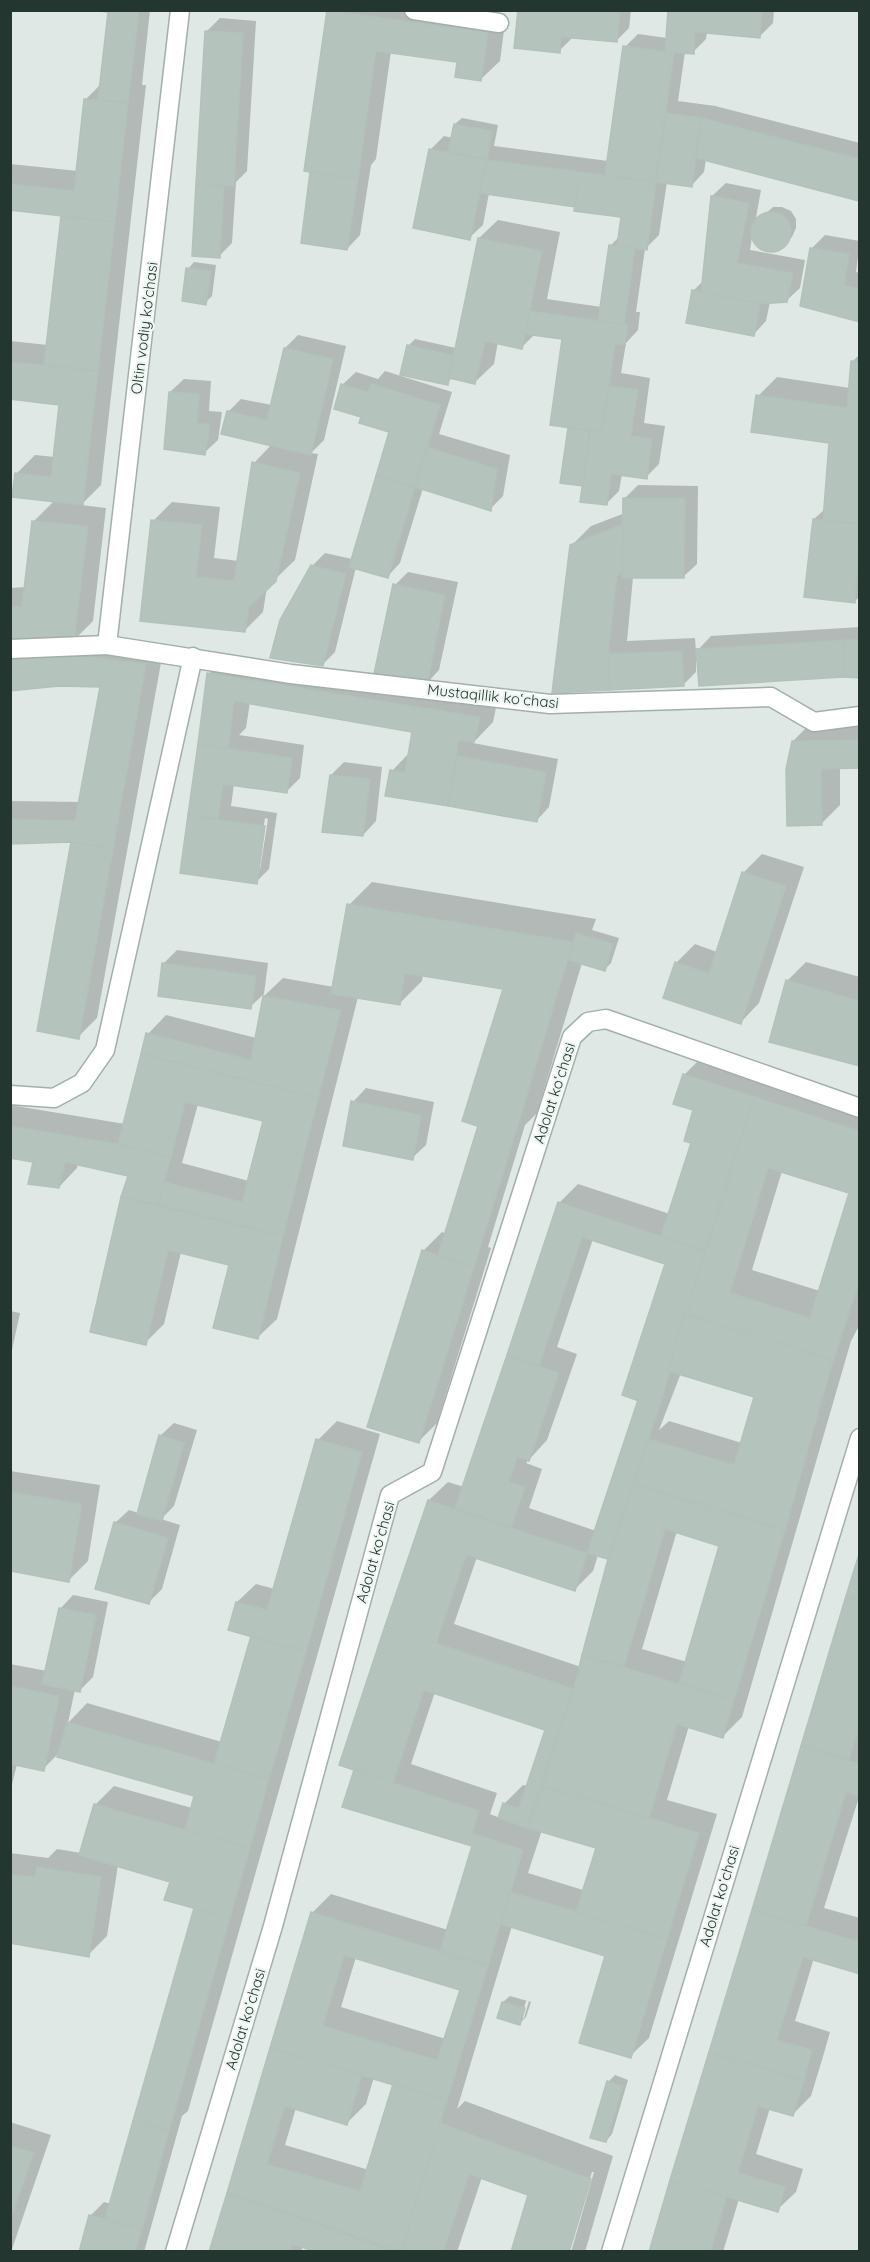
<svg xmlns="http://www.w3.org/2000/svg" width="870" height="2262" viewBox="0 0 870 2262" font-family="Quicksand,sans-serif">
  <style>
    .shadow { fill: #0003; fill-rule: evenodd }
    .building { fill: #b5c3bd; stroke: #b3c1bb; stroke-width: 1.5; fill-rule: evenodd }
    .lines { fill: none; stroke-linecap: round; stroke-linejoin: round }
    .minor-casing { stroke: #a3afaa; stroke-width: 21 }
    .minor { stroke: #fff; stroke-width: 18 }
    .labels { text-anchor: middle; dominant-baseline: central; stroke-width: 4.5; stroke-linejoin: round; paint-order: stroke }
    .street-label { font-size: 15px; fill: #233630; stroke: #eff6f2 }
  </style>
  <rect width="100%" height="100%" fill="#dfe8e4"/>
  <!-- shadow -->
  <g class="shadow">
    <path d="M105,10H150L142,85H146L101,485L81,505L106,508L93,621L78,636L164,646L97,1018L78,1037L73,841L10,842V801L80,802L102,685H59L10,690V588L26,587L34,521L54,501L16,474L35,455L55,457L61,403L10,398V341L48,345L62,214L10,209V164L78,171L86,99L101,84L109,11Z"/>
    <path d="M477,10L506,15L500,61L481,79L458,61L391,51L376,159L371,165L360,235L347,249L302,242L328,11Z"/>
    <path d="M520,10H631L629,28L616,41L572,38L559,51Z"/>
    <path d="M669,10H774L773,23L759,37L707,32L706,39L693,52H685L678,101L715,106L860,143V198L706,159L704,172L691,186L667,182L659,235L645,249L636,312H640L638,330L626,343L621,373L650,378L644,423L665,426L659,464L646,477L622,474L619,491L606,504L584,485L570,428L564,338L535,334L522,347L498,342L494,364L475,382L452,378L447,383L408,346L415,339L456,348L479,238L498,220L560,232L547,299L601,307L610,246L620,236L623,216L577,206L489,193L483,225L469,238L414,226L431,149L444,136L453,138L455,124L462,118L498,125L494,146L608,161L625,47L638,34L667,38Z"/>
    <path d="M220,18L256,21L247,171L236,182L232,243L219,256L206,32Z"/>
    <path d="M726,183L761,190L755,223L773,207H782L791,211L796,219V228L792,237L777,250L767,251L758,246L752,237L750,250L805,260L800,288L786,301L770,302L766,321L753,335L693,291L703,281L712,196Z"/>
    <path d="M825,235L860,241L856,272L860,273V320L812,248Z"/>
    <path d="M194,262L216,265L212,296L205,303L188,269Z"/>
    <path d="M298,335L346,346L324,440L311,453L318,454L295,560L267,587L263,612L244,631L142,620L153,521L172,502L220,507L214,558L239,561L254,463L272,444L228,412L241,399L272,405L285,348Z"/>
    <path d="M860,354V596L855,601L814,519L825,509L831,441L758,396L777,377L850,388L852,362Z"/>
    <path d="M385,371L452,392L439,434L510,455L503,496L490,509L423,488L400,563L387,577L356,567L335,652L322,665L312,566L325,553L352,559L391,431L363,416L342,385L356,372L378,379Z"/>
    <path d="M184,379L211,381L209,411L222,412L218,440L204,453L170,392Z"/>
    <path d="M638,485L698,486L697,564L683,577H633L627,641L695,638L696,652L711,636L860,627V677L699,661H696V672L683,685L554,692L572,545L591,526L625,513V498Z"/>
    <path d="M408,572L458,582L439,670L426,684L395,585Z"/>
    <path d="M228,655L498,698L493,722L473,743L558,759L549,807L536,821L448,805L392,771L410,752L414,731L250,702L246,728L239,735L304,745L300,778L287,791L234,784L231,806L277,813L269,869L256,882L181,871L209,674ZM265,818L268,819L260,870H257Z"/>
    <path d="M812,722H860V767H840V805L821,824L793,741Z"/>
    <path d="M344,762L382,767L376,821L363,835L331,775Z"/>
    <path d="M762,854L804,867L759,1003L741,1022L676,963L695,944L717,952L743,873Z"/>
    <path d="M372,882L596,919L592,930L619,938L611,963L605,969L582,963L537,1113L525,1125L488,1247L491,1248L437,1423L418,1442L423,1251L442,1232L446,1234L480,1125L505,988L423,975L422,981L399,1004L358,997L277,1319L258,1337L231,1264L181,1252L164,1324L145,1343L92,1330L129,1175L78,1163L77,1168L59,1187L35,1161L10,1156V1105L125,1124L148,1034L166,1015L256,1038L264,996L283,978L334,987L349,905ZM198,1104L265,1120L249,1181L182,1163Z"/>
    <path d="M177,950L268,963L264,994L250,1007L159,994L164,963Z"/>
    <path d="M806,962L860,977V1065L787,981Z"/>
    <path d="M703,1056L860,1101V1324L851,1341L742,1717L723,1736L689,1726L667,1800L717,1814L649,2038L630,2056L607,1955L512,1926L457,2109L465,2101L613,2156L585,2252H571L594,2172H592L568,2252L530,2194L482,2177L457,2252H320L303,2246L301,2252H211L312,1913L331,1894L448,1930L474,1845L355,1769L341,1764L429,1500L448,1482L464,1487L559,1203L578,1184L670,1214L693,1142L695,1109L684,1075ZM782,1171L851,1192L820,1291L752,1270ZM593,1239L667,1263L640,1399L596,1531L529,1508L542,1469L526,1463L547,1440L577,1354L557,1347ZM681,1373L756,1396L742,1443L669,1421L659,1430ZM677,1531L721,1544L687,1662L642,1649ZM598,1555L610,1558L581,1667L454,1624L477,1557L574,1590L593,1571ZM435,1692L547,1729L528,1786L523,1785L504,1804L500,1818L490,1814L497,1793L411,1764ZM542,1830L598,1847L583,1890L528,1873ZM356,1957L461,1989L446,2039L341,2007ZM374,2077L395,2083L369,2170L285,2145L296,2108L347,2123L366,2104Z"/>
    <path d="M366,1088L434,1102L426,1145L412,1158L353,1102Z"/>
    <path d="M10,1311L20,1313L10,1359Z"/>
    <path d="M337,1421L380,1434L188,2111L182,2116L144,2252H80L91,2215L104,2202L111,2204L196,1907L172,1881L118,1865L107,1936L88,1955L10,1942V1853L48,1858L57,1849L81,1853L95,1805L114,1786L192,1808L196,1795L57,1755L43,1769L17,1764L10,1793V1664L47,1671L60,1609L73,1595L108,1602L93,1677L80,1690L75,1689L68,1723L87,1703L222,1742L253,1635L237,1602L256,1584L275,1589L318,1440Z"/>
    <path d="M174,1423L197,1430L174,1506L161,1519L180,1525L162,1589L149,1602L115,1523L129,1510L139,1513L160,1436Z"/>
    <path d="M10,1471L100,1485L88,1561L69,1580L10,1530Z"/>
    <path d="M860,1556V1794L824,1908L860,1918V1971L814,1958L795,2021L830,2032L822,2060L811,2096L792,2115L770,2108L756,2154L803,2169L796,2192L777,2210L739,2199L723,2252H651Z"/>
    <path d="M510,1996L531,2002L526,2017L520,2023L499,2017L503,2002ZM526,2001H529L524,2018H521Z"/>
    <path d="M615,2075L628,2080L612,2134L606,2141L608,2082Z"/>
    <path d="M10,2122L51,2135L11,2252H10Z"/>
  </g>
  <!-- building -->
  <g class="building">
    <path d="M91,10H139L128,103L98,100L108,12Z"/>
    <path d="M327,10L488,33L481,81L455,77L457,62L376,51L358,179L304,171Z"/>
    <path d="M518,10H620L617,42L561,37L560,53L514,48Z"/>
    <path d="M668,10H762L760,38L695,32L694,54L665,52Z"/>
    <path d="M205,31L243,33L234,186L196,184Z"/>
    <path d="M623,46L674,53L656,182L605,175Z"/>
    <path d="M84,99L128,103L115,222L10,210V184L74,191Z"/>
    <path d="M666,113L701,118L692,187L656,182Z"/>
    <path d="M701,118L860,159L859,201L696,158Z"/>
    <path d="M454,124L492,131L487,160L448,152Z"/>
    <path d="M429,149L487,160L470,240L413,228Z"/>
    <path d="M487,160L580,172L575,207L480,193Z"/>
    <path d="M310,172L358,179L347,250L301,243Z"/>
    <path d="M580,172L656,182L647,250L617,246L621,217L574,211Z"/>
    <path d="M196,184L224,185L220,258L192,256Z"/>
    <path d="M711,196L749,203L737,263L793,273L787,302L760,304L701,293Z"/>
    <circle cx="771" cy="232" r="20"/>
    <path d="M61,216L115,222L98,371L44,365Z"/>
    <path d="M478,238L542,251L522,349L485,341L475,384L449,378Z"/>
    <path d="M609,245L635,249L624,325L598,321Z"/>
    <path d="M810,248L849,254L844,285L860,289V322L800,306Z"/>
    <path d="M186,268L211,271L206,305L182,301Z"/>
    <path d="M692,290L760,304L754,336L686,323Z"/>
    <path d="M530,311L628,325L625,345L615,344L602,432L550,425L562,339L525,334Z"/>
    <path d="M407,345L453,355L448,385L400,375Z"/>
    <path d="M284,348L333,359L311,455L221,434L227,411L267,420Z"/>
    <path d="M851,361L860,362V524L823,520L829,443L751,432L756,395L847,408Z"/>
    <path d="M10,362L98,371L83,505L12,497L15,473L51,477L59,405L10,399Z"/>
    <path d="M341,384L368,392L371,384L440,405L415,487L376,476L389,432L359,423L361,417L334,409Z"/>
    <path d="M609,386L638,390L631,436L652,439L647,479L611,474L607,505L580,502L590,430L602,432Z"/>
    <path d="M169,392L199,394L197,423L210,425L205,455L164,449Z"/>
    <path d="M568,428L590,430L583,486L560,483Z"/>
    <path d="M427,447L497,469L491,511L415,487Z"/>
    <path d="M252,462L300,473L276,581L249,607L245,632L140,621L151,520L202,525L196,577L234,581Z"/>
    <path d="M376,476L415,487L388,578L349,567Z"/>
    <path d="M623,498H685L684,578H622Z"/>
    <path d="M813,519L860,524L855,603L804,597Z"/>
    <path d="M32,521L88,526L74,642L10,641V606L22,607Z"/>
    <path d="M623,524L622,573L617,576L608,654L610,690L552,693L570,545Z"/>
    <path d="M311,565L346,574L323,666L270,658L280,620Z"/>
    <path d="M393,584L445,595L427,685L374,674Z"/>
    <path d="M845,640L843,677L699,686L696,649Z"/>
    <path d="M845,640H860V678L843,677Z"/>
    <path d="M682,651L684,686L610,690L608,654Z"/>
    <path d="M55,653L146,664L113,849L71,842L10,844V819L75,821L100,687L59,686L10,691V659Z"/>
    <path d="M207,673L480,717L474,742L459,740L448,806L385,796L390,770L405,773L412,732L234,701L228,749L198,744Z"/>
    <path d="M860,740V768L821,769L822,825L787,826L786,769L792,741Z"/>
    <path d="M198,744L292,758L287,793L223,784L218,819L188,815Z"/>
    <path d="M457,756L546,772L537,822L448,806Z"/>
    <path d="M330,775L370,779L363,836L322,832Z"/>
    <path d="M188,815L265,826L257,884L180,873Z"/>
    <path d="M71,842L113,849L79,1039L37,1031Z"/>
    <path d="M742,872L786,886L741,1024L663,998L675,962L709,974Z"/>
    <path d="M347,904L573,942L514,1138L462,1121L503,989L405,973L400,1005L331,994Z"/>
    <path d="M576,933L613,944L605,971L568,960Z"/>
    <path d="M162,963L256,976L251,1009L158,996Z"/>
    <path d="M786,980L860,1001V1066L769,1042Z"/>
    <path d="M263,996L341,1010L318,1098L141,1054L146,1033L251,1060Z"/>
    <path d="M141,1054L318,1098L283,1236L158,1205L164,1182L242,1202L263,1121L185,1102L171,1157L118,1144Z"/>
    <path d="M683,1074L755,1097L705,1251L661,1236L691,1143L684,1141L693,1110L673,1104Z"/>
    <path d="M755,1097L860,1131V1279L833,1361L685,1313ZM768,1168L849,1193L810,1318L730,1293Z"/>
    <path d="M351,1101L421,1115L413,1160L343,1146Z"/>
    <path d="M10,1126L118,1144L171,1157L158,1205L121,1197L128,1176L65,1162L59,1188L28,1184L33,1162L10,1158Z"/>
    <path d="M478,1126L514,1138L474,1267L438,1255Z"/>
    <path d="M121,1197L283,1236L258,1339L213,1328L229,1265L168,1250L146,1345L90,1332Z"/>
    <path d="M558,1202L705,1251L659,1408L622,1395L665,1264L582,1237L539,1366L507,1355Z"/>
    <path d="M422,1250L474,1267L419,1443L367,1427Z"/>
    <path d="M685,1313L833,1361L785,1530L633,1484L648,1439L734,1465L754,1397L668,1371Z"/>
    <path d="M507,1355L559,1373L529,1461L517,1457L509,1482L525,1487L511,1527L455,1508Z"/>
    <path d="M638,1400L659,1408L608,1559L587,1553Z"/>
    <path d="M159,1435L184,1443L162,1521L137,1514Z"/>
    <path d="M316,1439L362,1452L306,1652L228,1630L236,1602L267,1610Z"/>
    <path d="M633,1484L785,1530L734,1700L679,1683L719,1546L665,1529L624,1667L582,1655L608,1559Z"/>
    <path d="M10,1492L82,1504L69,1582L10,1571Z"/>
    <path d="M428,1500L587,1553L575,1591L466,1555L436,1643L385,1626Z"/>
    <path d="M114,1522L168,1538L149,1604L95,1589Z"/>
    <path d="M860,1551V1600L846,1596Z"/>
    <path d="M846,1596L860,1600V1725L849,1760L801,1746Z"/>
    <path d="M59,1608L96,1615L80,1692L42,1684Z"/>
    <path d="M385,1626L574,1689L528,1828L498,1818L503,1803L519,1808L545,1730L424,1690L393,1783L339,1765Z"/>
    <path d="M251,1636L306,1652L269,1779L214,1764Z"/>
    <path d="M582,1655L734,1700L723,1738L677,1724L649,1818L542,1786L574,1689Z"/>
    <path d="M10,1686L59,1696L44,1771L10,1764Z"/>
    <path d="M67,1722L269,1779L250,1848L185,1830L194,1796L57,1757Z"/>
    <path d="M801,1746L860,1764V1796L846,1792L806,1926L752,1910Z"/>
    <path d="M354,1770L479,1811L472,1833L523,1850L488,1966L440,1951L472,1846L342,1807Z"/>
    <path d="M542,1786L699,1833L667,1939L576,1912L596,1848L528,1828Z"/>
    <path d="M94,1804L250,1848L230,1918L164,1900L170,1882L79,1855Z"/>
    <path d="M37,1867L101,1877L89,1957L10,1943V1874L35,1877Z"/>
    <path d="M510,1892L667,1939L631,2058L579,2043L605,1956L501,1924Z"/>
    <path d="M194,1908L230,1918L169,2131L133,2121Z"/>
    <path d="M752,1910L860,1942V1974L803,1957L777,2040L812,2050L804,2080L709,2052Z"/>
    <path d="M311,1912L488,1966L447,2101L270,2048ZM344,1955L460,1990L437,2060L323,2026Z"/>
    <path d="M502,2002L525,2008L520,2025L497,2018Z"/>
    <path d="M270,2048L362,2075L347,2125L285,2106L267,2164L360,2191L393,2084L447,2101L401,2252L227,2193Z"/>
    <path d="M709,2052L804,2080L793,2116L758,2106L738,2173L785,2187L778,2212L670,2180Z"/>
    <path d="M607,2081L623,2086L606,2142L590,2138Z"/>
    <path d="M133,2121L169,2131L142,2229L105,2219Z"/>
    <path d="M440,2123L591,2179L569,2252H511L528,2195L469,2174L443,2252H401Z"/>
    <path d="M10,2146L34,2153L10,2220Z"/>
    <path d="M670,2180L727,2197L710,2252H649Z"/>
    <path d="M227,2193L396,2252H316L292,2244L290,2252H209Z"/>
    <path d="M89,2215L142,2229L135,2252H79Z"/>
  </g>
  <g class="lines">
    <defs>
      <g id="minor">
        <path d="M414,10L499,23"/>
        <path d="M107,645L180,10"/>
        <path d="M10,649L107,645L291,674L550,704L771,697L814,722L860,716"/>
        <path d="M10,1095L54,1098L82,1083L105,1050L193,657"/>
        <path d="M175,2252L273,1926L390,1495L432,1472L572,1037L588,1022L606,1019L860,1108"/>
        <path d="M611,2252L860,1438"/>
      </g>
    </defs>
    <!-- minor casing -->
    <use href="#minor" class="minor-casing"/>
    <!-- minor -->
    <use href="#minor" class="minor"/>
  </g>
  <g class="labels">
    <!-- street labels -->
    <g class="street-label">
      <text transform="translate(144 328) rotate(-83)">Oltin vodiy ko'chasi</text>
      <text transform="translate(493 696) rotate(6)">Mustaqillik ko‘chasi</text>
      <text transform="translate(554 1093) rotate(-72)">Adolat koʻchasi</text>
      <text transform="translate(375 1552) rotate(-74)">Adolat koʻchasi</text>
      <text transform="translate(719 1896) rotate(-73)">Adolat koʻchasi</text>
      <text transform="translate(245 2019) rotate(-73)">Adolat koʻchasi</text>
    </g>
  </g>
  <!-- border -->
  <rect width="870" height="2262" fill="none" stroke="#233630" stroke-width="24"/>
</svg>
